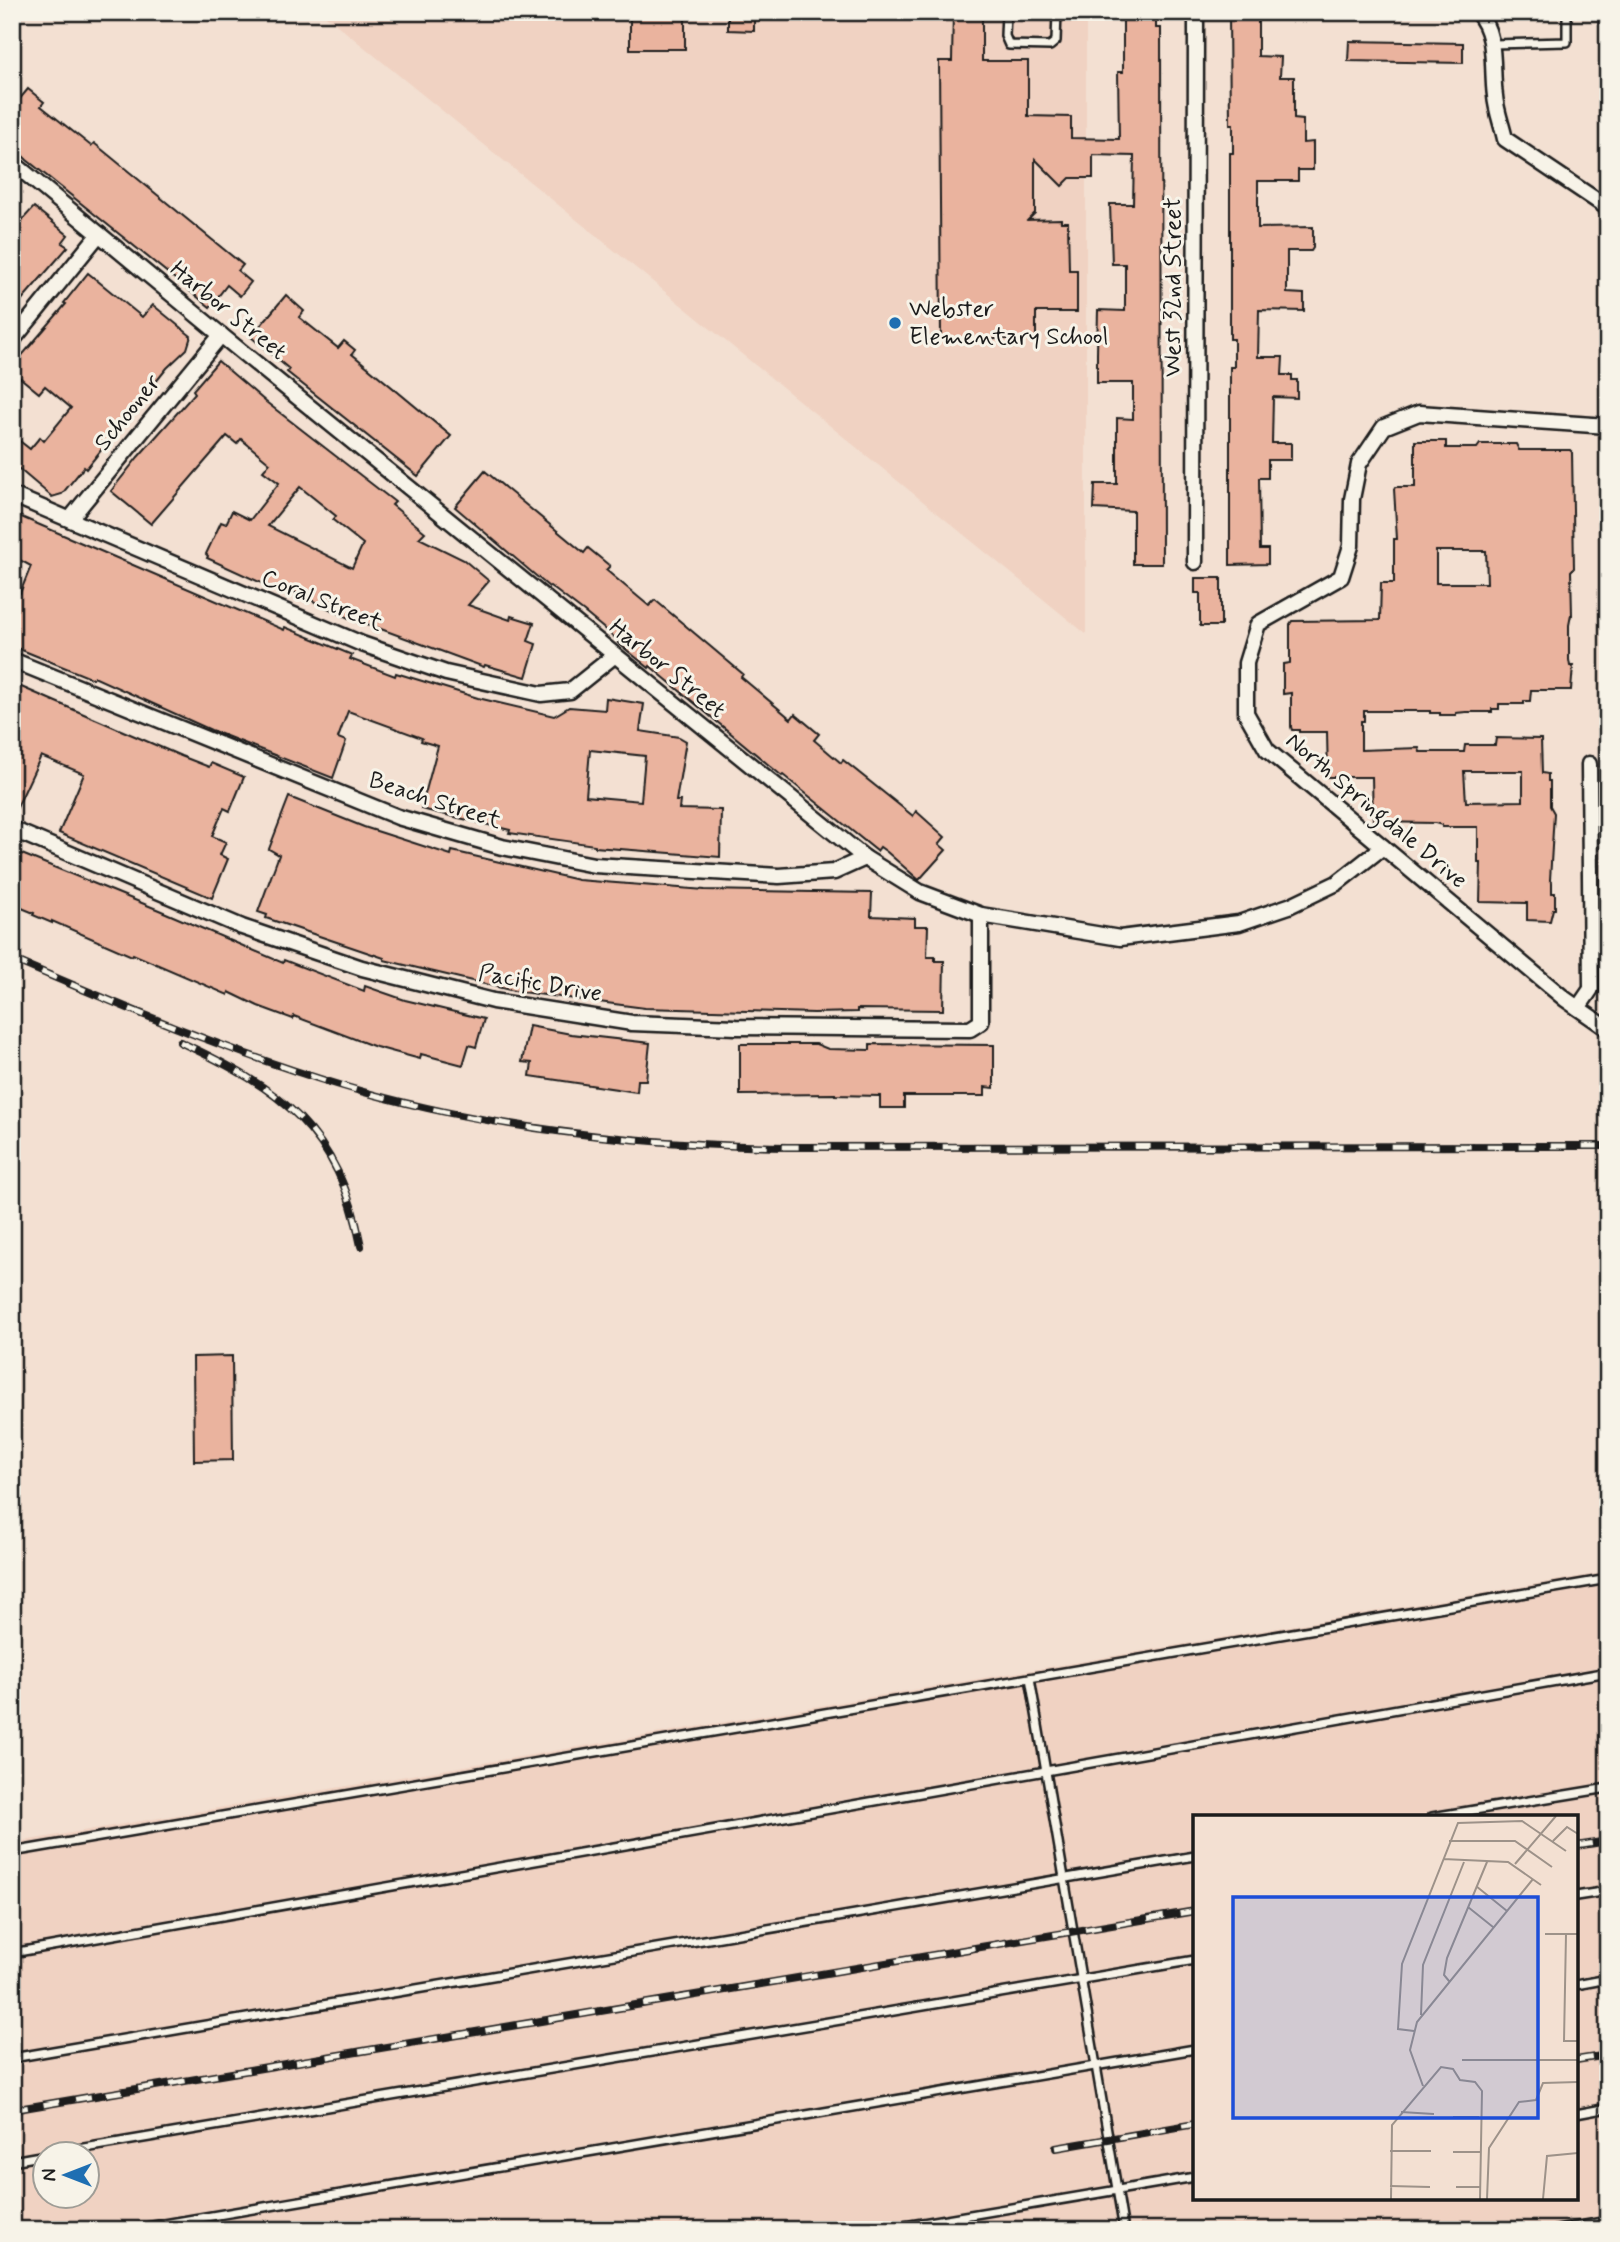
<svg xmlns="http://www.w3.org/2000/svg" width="1620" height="2242" viewBox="0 0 1620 2242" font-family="Mynerve,sans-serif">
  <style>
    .built { fill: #f0d2c2; fill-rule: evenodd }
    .building { fill: #eab39e; stroke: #1c1c1c; stroke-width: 2; fill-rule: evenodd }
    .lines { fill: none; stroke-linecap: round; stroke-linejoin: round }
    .lane-casing { stroke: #1c1c1c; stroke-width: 12 }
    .street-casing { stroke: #1c1c1c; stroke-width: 19 }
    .lane { stroke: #f7f3e8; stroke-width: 7 }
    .street { stroke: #f7f3e8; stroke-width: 14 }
    .rail-casing { stroke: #1c1c1c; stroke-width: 8 }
    .rail { stroke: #f7f3e8; stroke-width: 5; stroke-dasharray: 16; stroke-linecap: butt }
    .poi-dot { fill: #1f6fb2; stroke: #f7f3e8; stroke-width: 2.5 }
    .labels { text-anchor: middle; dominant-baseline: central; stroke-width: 6; stroke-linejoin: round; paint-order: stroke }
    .street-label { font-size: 24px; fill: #1c1c1c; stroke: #f7f3e8 }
    .poi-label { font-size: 24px; fill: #1c1c1c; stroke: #f7f3e8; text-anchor: start }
    .inset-road { fill: none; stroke: #9d9289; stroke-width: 2 }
    .view { fill: #1d4ed8; fill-opacity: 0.15; stroke: #1d4ed8; stroke-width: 3.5 }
    .inset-edge { fill: none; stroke: #1c1c1c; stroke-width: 3.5 }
  </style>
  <rect width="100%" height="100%" fill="#f3e0d2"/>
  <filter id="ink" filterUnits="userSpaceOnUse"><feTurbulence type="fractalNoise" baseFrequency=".0143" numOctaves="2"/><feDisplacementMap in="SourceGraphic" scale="14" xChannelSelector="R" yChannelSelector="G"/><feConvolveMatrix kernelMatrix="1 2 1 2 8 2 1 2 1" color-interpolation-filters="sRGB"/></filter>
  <g filter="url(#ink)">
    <!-- built -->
    <g class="built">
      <path d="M321,12H1086V634Z"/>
      <path d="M1608,1572V2230H12V1843ZM1195,1817H1576V2198H1195ZM46,2154H88V2196H46Z"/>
    </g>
    <!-- building -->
    <g class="building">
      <rect x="630" y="12" width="55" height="37"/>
      <path d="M728,12H754V31L728,30Z"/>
      <path d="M953,12H982V61H1028V116L1071,117V138L1119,139L1118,72H1123V18H1156V28H1161L1162,564H1133V511L1094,509L1095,484H1117V418L1133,419V383H1097V354L1098,310L1125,311V264H1112L1110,204H1133L1134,156L1093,155V178H1070L1062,186L1035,159V213L1028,220L1061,219V222H1068L1069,270H1077V312H1036V339H941L939,61H952Z"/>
      <path d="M1229,14H1258V56L1281,57L1280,77H1294V119L1303,120V143L1313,142V170H1298V181H1258V228L1313,227V248L1311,251H1287V293L1304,294V311L1259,310L1258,357H1283L1282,375H1292V380H1297V398L1273,397L1272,443H1291V460H1268V478H1259L1260,549H1268V564L1230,565V367H1234V339H1230V153H1233V124H1230Z"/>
      <path d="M1349,41L1463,43V63L1348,61Z"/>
      <path d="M28,89L44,102L41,106L91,146L94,143L243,265L238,271L251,282L240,296L227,285L210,307L27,160L12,145V108Z"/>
      <path d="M34,207L68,235L62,243L68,247L12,311V231Z"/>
      <path d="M88,273L142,317L153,305L191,336L187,349L167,368L86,469L84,467L62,494L52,497L12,463V435L30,449L40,437L44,441L71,408L45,386L39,393L12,371V367L66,304L64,303Z"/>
      <path d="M286,295L304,311L299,317L338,348L344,341L355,350L352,354L451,436L418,476L287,372L289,369L251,337Z"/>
      <path d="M218,361L266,402L395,502L392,505L425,532L419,538L464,560L489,581L468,605L510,620L511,616L534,623L528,641L536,644L526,677L485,665L484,667L362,622L361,624L282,586L279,591L207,558L208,556L206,554L221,522L226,524L232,511L250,520L279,483L263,471L270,463L241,439L237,444L227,436L151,524L111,491L138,457L195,393L193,390ZM300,487L336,516L333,520L363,544L352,568L268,526Z"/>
      <path d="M1415,441H1446V448H1477L1480,444H1516L1519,450H1570L1572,452L1574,568L1571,571L1572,615H1571L1569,625V660L1570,666H1573L1571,690H1531L1530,701H1524V704H1499V709H1492V712H1466L1456,713V715H1440V713H1430V711H1364V721H1361V750L1419,748L1420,752H1464L1465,745H1495L1496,738L1541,739L1542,773L1548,774V781H1550V806L1554,813L1550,880L1552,882V893H1555V909H1553L1550,921L1527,920V903L1480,902L1481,863H1478V827H1442V825L1435,823L1373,822L1372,777H1328L1327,732H1299V730H1292L1291,727V693L1283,694V664L1290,663V624L1292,621L1380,620L1381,583H1394V539H1397L1394,489L1395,487H1415ZM1436,551H1486L1487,583H1436ZM1464,771H1523V801L1466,802Z"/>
      <path d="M485,471L584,553L588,548L610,566L606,570L649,606L655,600L743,674L741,677L791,719L795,714L819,734L814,740L841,763L843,760L913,816L916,811L945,837L939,844L946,850L919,880L887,852L880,847L877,851L783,775L782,776L650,666L649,668L618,643L620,642L584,612L550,586L549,587L455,507Z"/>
      <path d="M12,513L284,630L285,627L352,655L350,659L395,676L396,673L478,698L554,716L569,707L605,710L606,698L644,704L640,731L679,737L686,741L676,801H680L679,809L721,810L720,857L595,847V845L509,833L510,830L421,809L438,746L421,741L422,738L348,711L338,738L346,741L333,778L211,730L94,677L93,679L12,646V589L20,593L31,566L12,556ZM590,750L645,756L641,801L586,796Z"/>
      <path d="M1195,578H1221V626H1200V593H1195Z"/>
      <path d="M12,683L181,756L209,767L211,763L244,777L230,811L224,808L212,836L226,842L220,855L228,859L212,898L59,833L84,774L41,756L12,818Z"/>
      <path d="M289,797L364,827L451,855L452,851L578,880L705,890L872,893L871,916L915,918V926H928L927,957H935V961H944L943,1010L857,1009V1012L814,1013L645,1008L514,991L384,960V958L266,918L267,915L258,912L279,855L269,849Z"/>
      <path d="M12,850L159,910L283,963L284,960L364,991L365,986L405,1000L484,1019L476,1047L469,1045L463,1065L421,1054L420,1059L376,1047L294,1016L293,1019L258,1006L229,992L228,995L133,954L132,956L52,921V923L33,915L34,913L12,904Z"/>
      <path d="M529,1026L571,1034L650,1043L646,1080H638L637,1092L530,1076L532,1063L522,1062Z"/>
      <path d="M740,1044H816L828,1049L870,1050V1044L994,1045V1088L985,1087V1096H904V1108H880V1096L835,1095V1094L740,1095Z"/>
      <path d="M232,1356L233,1460L194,1461L193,1357Z"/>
    </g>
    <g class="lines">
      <defs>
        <g id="lane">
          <path d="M1006,12L1005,36L1009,45L1050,46L1056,41L1057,12"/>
          <path d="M1492,44L1567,42V12"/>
          <path d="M1030,1678L1124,2230"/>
          <path d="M1432,1817L1608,1788"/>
          <path d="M12,1852L1608,1579"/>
          <path d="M1576,1896L1608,1891"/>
          <path d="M12,1953L1608,1672"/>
          <path d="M1576,1985L1608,1979"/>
          <path d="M12,2058L1195,1856"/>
          <path d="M1576,2114L1608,2108"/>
          <path d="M49,2154L1195,1960"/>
          <path d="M12,2161L46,2155"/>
          <path d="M129,2230L1195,2049"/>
          <path d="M881,2230L1195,2177"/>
          <path d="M1557,2230L1608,2221"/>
        </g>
        <g id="street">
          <path d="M1477,12C1498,35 1491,68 1495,96C1496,110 1502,125 1505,139L1608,208"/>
          <path d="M12,162L221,335L865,858L920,892L981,915L1120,938L1239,923L1289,906L1337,883L1383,847"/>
          <path d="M12,341L99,234"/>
          <path d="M1608,426L1419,413L1384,427L1359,464L1352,499L1351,546L1341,577L1258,624L1246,663V713L1267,750L1565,999L1608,1029"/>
          <path d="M12,495L362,644L446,673L541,694L570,691L615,655"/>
          <path d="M70,519L221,335"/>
          <path d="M1195,562L1196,12"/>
          <path d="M12,660L398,817L502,847L594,865L779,876L834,872L865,858"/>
          <path d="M12,829L242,927L362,968L493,1001L632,1023L736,1027L970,1029L981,1022V915"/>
          <path d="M1578,1008L1591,989L1589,764"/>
        </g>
      </defs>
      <!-- lane casing -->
      <use href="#lane" class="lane-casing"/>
      <!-- street casing -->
      <use href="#street" class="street-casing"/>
      <!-- lane -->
      <use href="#lane" class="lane"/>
      <!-- street -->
      <use href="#street" class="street"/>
      <defs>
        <g id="rail">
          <path d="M12,959C121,1006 229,1052 343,1086C486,1129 639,1145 788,1147L1608,1146"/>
          <path d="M180,1042C281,1089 339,1130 361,1246"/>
          <path d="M1576,1846L1608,1841"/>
          <path d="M1576,2060L1608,2055"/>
          <path d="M12,2110L1195,1911"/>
          <path d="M1056,2148L1195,2124"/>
        </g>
      </defs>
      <!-- rail casing -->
      <use href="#rail" class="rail-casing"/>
      <!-- rail -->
      <use href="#rail" class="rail"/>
    </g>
  </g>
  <!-- markers -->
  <circle class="poi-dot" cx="895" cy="323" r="7"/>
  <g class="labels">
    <!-- street labels -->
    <g class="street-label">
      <text transform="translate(1173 287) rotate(-90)">West 32nd Street</text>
      <text transform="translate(228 311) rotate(39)">Harbor Street</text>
      <text transform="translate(128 413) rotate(-51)">Schooner</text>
      <text transform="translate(322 601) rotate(22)">Coral Street</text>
      <text transform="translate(667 669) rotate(39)">Harbor Street</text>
      <text transform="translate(435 801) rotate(18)">Beach Street</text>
      <text transform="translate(1376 811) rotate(40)">North Springdale Drive</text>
      <text transform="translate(540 984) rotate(10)">Pacific Drive</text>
    </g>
    <!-- poi labels -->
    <g class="poi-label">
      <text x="909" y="309">Webster<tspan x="909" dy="28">Elementary School</tspan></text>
    </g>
  </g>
  <!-- overview -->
  <g transform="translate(1193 1815)">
    <rect width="385" height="385" fill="#f3e0d2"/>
    <path class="inset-road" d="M256,26H322L359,52M360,26L374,12L385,19M250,44L315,47L348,70M322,49L363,1M283,71L314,96M275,92L300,112M352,119H385M373,119L371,226H385M256,166L251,160L254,143L294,47M228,200L230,150L271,47M221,216L205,214L209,149L265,8L329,6L373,36M269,245H385M230,271L217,235L224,207L340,64M208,297L241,299M260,302H286M197,336H238M260,337H287M197,371L237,372M263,372H287M198,384L199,310L248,252L260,254L267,265L282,267L289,276L287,384M294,384L296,333L326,287L343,285L350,268L385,267M350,384L354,341L385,338"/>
    <path class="view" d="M40,82H345V303H40Z"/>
    <rect width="385" height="385" class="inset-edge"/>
  </g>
  <!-- margin -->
  <rect width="1620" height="2242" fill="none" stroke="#f7f3e8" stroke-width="42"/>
  <rect x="21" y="21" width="1578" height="2200" fill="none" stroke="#1c1c1c" stroke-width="2.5" filter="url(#ink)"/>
  <!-- north arrow -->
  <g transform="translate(66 2175) rotate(270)"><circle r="33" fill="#f7f3e8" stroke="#9f9d96" stroke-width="2"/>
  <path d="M0-5L12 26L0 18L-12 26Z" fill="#1f6fb2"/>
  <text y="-10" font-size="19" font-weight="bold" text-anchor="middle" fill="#1c1c1c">N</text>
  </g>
</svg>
